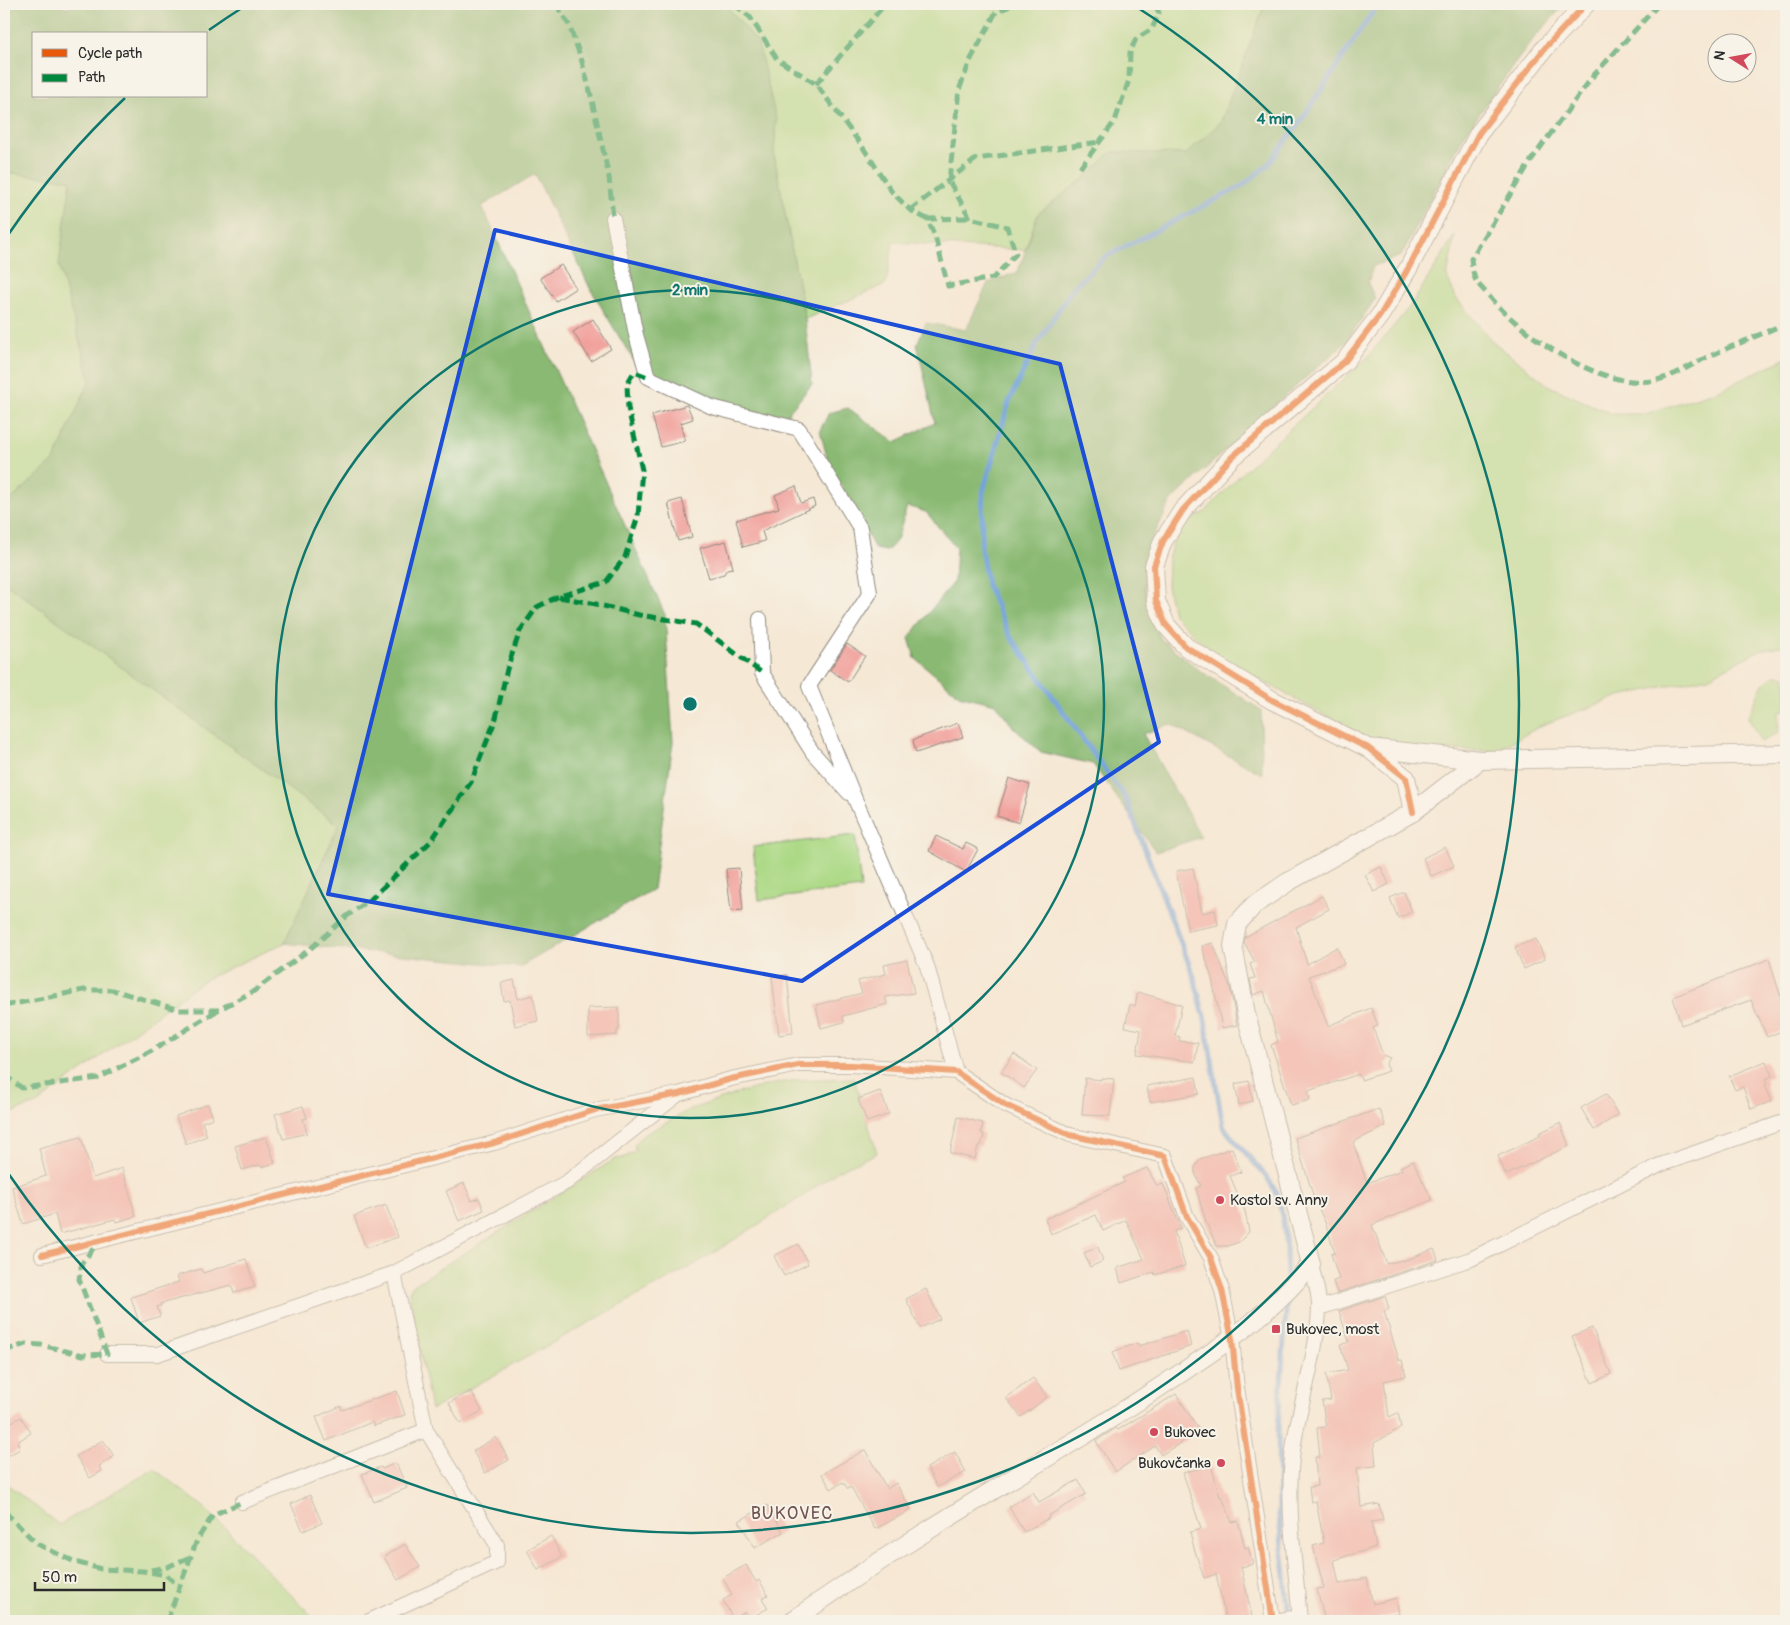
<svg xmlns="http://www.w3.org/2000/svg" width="1790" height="1625" viewBox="0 0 1790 1625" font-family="Pangolin,sans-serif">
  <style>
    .green { fill: #acd985; stroke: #6c8258 }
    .forest { fill: #89b972; stroke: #5a724e; fill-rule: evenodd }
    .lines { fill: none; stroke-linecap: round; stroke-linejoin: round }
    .stream { stroke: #6fa0d9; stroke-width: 5 }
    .building { fill: #f19c98 }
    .minor-casing { stroke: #908a80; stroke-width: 16 }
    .tertiary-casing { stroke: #908a80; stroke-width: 20 }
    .minor { stroke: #fff; stroke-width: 14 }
    .tertiary { stroke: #fff; stroke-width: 18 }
    .quiet { stroke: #00873e; stroke-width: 5; stroke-dasharray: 10 5; stroke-linecap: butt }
    .cycleway-casing { stroke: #f7f3e8; stroke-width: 9 }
    .cycleway { stroke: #e8590c; stroke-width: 6 }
    .marked { fill: none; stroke: #1d4ed8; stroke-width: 4; stroke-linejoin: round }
    .ring { fill: none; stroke: #0f766e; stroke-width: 2.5 }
    .poi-dot { fill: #d1495b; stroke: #f7f3e8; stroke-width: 2 }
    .labels { text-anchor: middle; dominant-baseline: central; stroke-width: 4; stroke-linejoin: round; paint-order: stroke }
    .poi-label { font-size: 15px; fill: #2b2b2b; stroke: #f7f3e8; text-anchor: start }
    .quarter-label { font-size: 18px; letter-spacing: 1px; fill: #705351; stroke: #f7f3e8 }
    .centre { fill: #0f766e; stroke: #f7f3e8; stroke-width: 2.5 }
    .ring-label { font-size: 15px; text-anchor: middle; font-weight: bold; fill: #0f766e; stroke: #f7f3e8; stroke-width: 4; stroke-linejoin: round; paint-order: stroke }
  </style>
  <rect width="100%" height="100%" fill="#f7f3e8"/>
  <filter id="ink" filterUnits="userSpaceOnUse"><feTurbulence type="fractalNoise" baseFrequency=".02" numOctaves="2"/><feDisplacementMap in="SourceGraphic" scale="10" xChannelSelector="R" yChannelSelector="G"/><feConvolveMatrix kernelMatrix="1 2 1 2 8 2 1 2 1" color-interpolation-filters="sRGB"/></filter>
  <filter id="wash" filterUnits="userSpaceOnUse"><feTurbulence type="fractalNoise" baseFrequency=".0096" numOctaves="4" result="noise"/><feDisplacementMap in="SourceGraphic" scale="20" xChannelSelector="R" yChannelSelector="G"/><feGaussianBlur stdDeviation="1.12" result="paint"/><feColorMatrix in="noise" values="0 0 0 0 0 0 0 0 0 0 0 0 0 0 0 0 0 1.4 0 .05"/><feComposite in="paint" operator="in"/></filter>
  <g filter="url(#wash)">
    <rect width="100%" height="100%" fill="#f5e8d4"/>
    <!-- green -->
    <g class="green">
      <path d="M725,4H1265L1221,122L1186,154L1112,152L1088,175L1038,214L1025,250L893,242L886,284L805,319L774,155L776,119Z"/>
      <path d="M4,172L71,180L59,265L90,380L54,461L4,506Z"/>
      <path d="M1455,235L1447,277L1456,298L1491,340L1549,386L1612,414H1645L1720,390L1786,358V645L1760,650L1708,677L1620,696L1542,725L1496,751L1404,749L1372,741L1213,654L1173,614L1167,586L1168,560L1177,528L1205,512L1244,471L1368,357L1412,304Z"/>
      <path d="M4,582L339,825L284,943L204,980L38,1103L4,1116Z"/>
      <path d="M1775,675L1786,676V711L1779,712L1778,732L1761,742L1748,717L1763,684Z"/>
      <path d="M855,835L861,888L759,900L753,847Z"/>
      <path d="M854,1078L877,1153L839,1170L800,1198L697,1263L431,1410L409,1292L412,1286L615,1159L623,1158L636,1151L634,1146L642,1136L689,1110L742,1092L773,1084L796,1080Z"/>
      <path d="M154,1469L205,1508L317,1621H4V1482L59,1525Z"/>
    </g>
    <!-- forest -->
    <g class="forest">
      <path d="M4,4H53L68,8L76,4H725L758,43L776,119L774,155L805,319L812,384L782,421L672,387L638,368L590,288L535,174L482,206L665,615L673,742L653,889L520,967L284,943L339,825L4,582V506L54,461L90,380L59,265L71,180L4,172ZM34,34H206V96H34Z"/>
      <path d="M1265,4H1565L1534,38L1510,70L1462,139L1401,256L1373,266L1368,283L1375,299L1347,341L1261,417L1171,501L1150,543L1144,586L1150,613L1161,639L1199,670L1261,710L1262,774L1170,724L1143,734L1201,837L1156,852L1093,764L1041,752L1014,728L996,704L959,695L915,658L909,638L954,581L956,548L926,512L907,506L897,540L887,551L875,549L828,461L820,430L829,413L848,408L895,442L935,423L917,344L926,323L966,330L988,283L1018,272L1038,214L1088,175L1112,152L1186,154L1221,122Z"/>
    </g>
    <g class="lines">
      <!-- stream -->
      <g class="stream">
        <path d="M1287,1283C1287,1255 1286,1205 1270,1182C1256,1162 1237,1146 1223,1126L1205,1020L1194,977L1125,797L1077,731L1010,636L987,585L981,549L983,492L1009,402L1036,345L1073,288L1105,257L1242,186L1268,165L1300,122L1378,4"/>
        <path d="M1287,1297L1278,1427L1279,1516L1289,1617"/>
        <path d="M1782,1621L1786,1619"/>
      </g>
    </g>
    <g id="blocks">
      <!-- building -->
      <g class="building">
        <path d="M561,265L576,288L556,301L540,278Z"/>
        <path d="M593,319L611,349L591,361L573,332Z"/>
        <path d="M687,405L693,419L681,423L683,427H681L685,441L661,447L652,415Z"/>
        <path d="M796,486L801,503L813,499L815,506L762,531L765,541L743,547L736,520L779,508L775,495Z"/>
        <path d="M682,499L692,537L678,541L668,503Z"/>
        <path d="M726,541L733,568L727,569L724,574L709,578L700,548Z"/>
        <path d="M847,644L865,656L848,682L830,670Z"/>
        <path d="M958,723L963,737L916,753L913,740Z"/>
        <path d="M1009,778L1030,785L1019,823L997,816Z"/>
        <path d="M936,836L963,849L966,843L978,849L966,872L929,851Z"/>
        <path d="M1445,847L1454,866L1431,876L1423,858Z"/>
        <path d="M1381,867L1389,884L1374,892L1365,875Z"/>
        <path d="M739,868L743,910L731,911L726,869Z"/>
        <path d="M1193,868L1202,913L1215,910L1218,925L1188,931L1176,871Z"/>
        <path d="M1404,892L1412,912L1398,918L1390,898Z"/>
        <path d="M1322,896L1329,909L1296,927L1307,964L1337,947L1344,964L1309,976L1327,1024L1328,1026L1371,1008L1378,1026L1373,1028L1383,1055L1390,1058L1386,1064L1389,1071L1361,1080L1359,1074L1308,1091L1310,1100L1291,1105L1271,1045L1278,1042L1264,991L1253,995L1250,979L1255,978L1250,964L1255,962L1244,942L1245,937Z"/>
        <path d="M1536,939L1545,959L1524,969L1515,947Z"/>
        <path d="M1213,943L1230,987L1237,1025L1222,1028L1212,979L1202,946Z"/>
        <path d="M1769,959L1782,1001L1786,999V1029L1767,1037L1751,1000L1681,1025L1673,997Z"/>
        <path d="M907,960L914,993L885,997L887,1004L843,1016L844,1022L821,1028L816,1005L862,993L858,981L886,974L884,965Z"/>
        <path d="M787,975L793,1033L779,1035L772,977Z"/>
        <path d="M514,980L518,999L533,995L538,1021L515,1026L510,1000L504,1001L501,983Z"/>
        <path d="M1138,992L1182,1005L1175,1036L1180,1037L1179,1041L1198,1043L1195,1062L1137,1054L1141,1030L1125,1027L1130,1004L1135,1006Z"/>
        <path d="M619,1007V1030H617V1035L588,1037V1008Z"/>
        <path d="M1014,1054L1037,1070L1024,1088L1001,1072Z"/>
        <path d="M1766,1061L1772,1076L1765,1079L1767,1084L1765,1085L1772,1101L1751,1109L1743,1087L1735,1090L1729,1076Z"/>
        <path d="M1196,1077L1199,1094L1150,1102L1147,1086Z"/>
        <path d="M1085,1078L1101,1080V1078L1114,1079L1110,1116L1082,1115Z"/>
        <path d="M1249,1081L1253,1101L1239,1105L1235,1084Z"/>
        <path d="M880,1091L889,1114L867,1122L858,1099Z"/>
        <path d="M1606,1094L1618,1115L1594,1130L1581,1108Z"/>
        <path d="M208,1104L213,1118L202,1122L207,1136L186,1144L176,1116Z"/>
        <path d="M303,1106L307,1118L303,1119L307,1133L283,1139L275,1114Z"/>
        <path d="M1379,1109L1386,1126L1353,1142L1367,1183L1402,1170L1400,1167L1413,1161L1432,1200L1372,1225L1387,1264L1402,1260V1261L1409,1259L1434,1249L1438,1260L1337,1293L1333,1281L1339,1279L1331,1254L1335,1253L1325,1222L1315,1201L1295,1138Z"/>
        <path d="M958,1117L983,1123L981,1133L984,1134L981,1146H978L975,1159L950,1153Z"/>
        <path d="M1560,1123L1569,1146L1506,1175L1498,1156L1540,1136L1539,1133Z"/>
        <path d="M81,1137L93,1178L122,1168L136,1216L117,1222L115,1219L60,1234L55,1214L23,1224L12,1187L46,1176L39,1148Z"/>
        <path d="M266,1137L275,1163L261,1167L260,1165L242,1170L235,1146Z"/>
        <path d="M1232,1148L1241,1172L1230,1176L1245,1211L1249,1232L1239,1242L1228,1246H1217L1206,1222L1196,1188L1201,1186L1195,1173V1167L1200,1159Z"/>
        <path d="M1147,1168L1157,1186L1163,1184L1170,1199H1169L1181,1228L1174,1231L1185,1266L1155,1275L1154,1272L1121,1283L1117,1268L1144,1259L1126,1220L1103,1231L1096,1215L1051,1234L1045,1219L1125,1182L1122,1178Z"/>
        <path d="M464,1183L472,1201L479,1198L484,1210L459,1221L446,1191Z"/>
        <path d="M386,1205L398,1237L366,1248L354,1216Z"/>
        <path d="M798,1244L808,1264L784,1276L774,1256Z"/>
        <path d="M1098,1247L1103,1261L1090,1267L1084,1253Z"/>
        <path d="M246,1259L255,1287L234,1293L231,1285L160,1304L161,1306L157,1307L160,1316L139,1323L131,1297L179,1282L177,1276L201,1269L203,1273Z"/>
        <path d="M926,1289L940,1319L920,1328L906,1299Z"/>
        <path d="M1385,1296L1389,1309L1384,1311L1399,1360H1402L1406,1376L1384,1381L1389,1417L1398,1413L1401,1428L1374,1443L1376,1466L1357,1468L1361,1507L1379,1504L1383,1520L1371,1522L1376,1547L1334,1560L1339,1584L1367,1578L1373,1604L1396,1598L1399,1614L1369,1621H1325L1317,1589L1324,1588L1313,1546L1324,1543L1316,1501L1311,1502L1309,1487L1317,1486L1315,1457H1320L1317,1428L1326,1427L1322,1401L1331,1400L1326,1374L1348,1370L1340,1345L1349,1342L1339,1311Z"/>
        <path d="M1592,1328L1611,1374L1592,1383L1572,1336Z"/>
        <path d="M1187,1331L1191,1346L1119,1371L1112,1352L1138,1343L1139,1346Z"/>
        <path d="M1033,1378L1047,1397L1021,1417L1006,1398Z"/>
        <path d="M397,1391L405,1415L374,1426L372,1422L326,1441L316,1417L341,1406L342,1410Z"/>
        <path d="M471,1391L482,1411L460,1423L449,1403Z"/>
        <path d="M1176,1394L1200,1431L1161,1455L1155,1446L1115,1472L1096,1441L1116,1428L1118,1430Z"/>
        <path d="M4,1415L8,1424L21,1417L31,1433L17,1442L20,1449L4,1458Z"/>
        <path d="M496,1437L509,1460L485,1473L473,1451Z"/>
        <path d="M103,1440L114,1456L99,1466L102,1471L90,1478L76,1456Z"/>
        <path d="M865,1450L887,1489L896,1483L911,1510L875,1529L851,1487L848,1489L843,1482L831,1489L822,1474Z"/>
        <path d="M955,1452L966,1472L937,1487L927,1468Z"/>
        <path d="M396,1463L407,1488L374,1502L362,1474L381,1467L382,1469Z"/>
        <path d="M1211,1465L1220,1497H1222L1232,1522L1238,1521L1245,1548L1248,1547L1253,1564L1241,1567L1253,1621H1226L1216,1574L1204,1578L1194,1548L1190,1532L1201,1529L1183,1473Z"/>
        <path d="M1078,1480L1086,1494L1048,1516L1049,1518L1024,1532L1009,1507L1033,1492L1039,1502Z"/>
        <path d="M310,1495L322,1523L303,1531L291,1504Z"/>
        <path d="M767,1505L783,1532L755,1548L739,1521Z"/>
        <path d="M551,1536L562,1557L538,1570L527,1550Z"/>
        <path d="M405,1544L420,1567L398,1580L384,1557Z"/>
        <path d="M746,1565L756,1582L759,1580L768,1595L762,1598L768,1608L749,1619L745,1612L733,1619L723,1600L732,1595L723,1578Z"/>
      </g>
    </g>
  </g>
  <g filter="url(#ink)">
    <use href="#blocks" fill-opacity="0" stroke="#908a80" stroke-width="1"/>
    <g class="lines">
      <defs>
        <g id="minor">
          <path d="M613,218L636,335L648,377L712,407L799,429L860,528L870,593L809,686L855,799L927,966L956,1072"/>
          <path d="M760,619L762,673L813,753L849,793"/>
          <path d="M42,1255L494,1143L595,1110L679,1094L731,1079L798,1065H851L956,1072L1005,1105L1070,1135L1165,1156L1187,1217L1211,1258L1222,1290L1232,1339L1237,1388L1273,1621"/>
          <path d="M1319,1308L1471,1259L1660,1165L1786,1121"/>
          <path d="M107,1354H158L394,1273L567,1182L676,1096"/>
          <path d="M242,1502L426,1430"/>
          <path d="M369,1621L497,1562V1545L426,1430L394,1273"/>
          <path d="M1275,1621L1299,1617"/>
          <path d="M1300,1621C1296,1571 1288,1520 1291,1470C1294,1416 1317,1363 1319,1309C1320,1294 1314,1279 1311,1264"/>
        </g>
        <g id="tertiary">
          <path d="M1368,748L1480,760L1786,754"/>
          <path d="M1413,812L1406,778L1368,748L1272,700L1186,647L1166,625L1156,601L1154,566L1163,541L1183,510L1232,457L1345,361L1381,314L1409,267L1479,133L1545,48L1586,4"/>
          <path d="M792,1621C876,1561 965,1507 1053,1454C1097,1428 1139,1401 1181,1373C1229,1341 1275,1310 1311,1264L1246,1014L1233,946L1237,924L1254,905L1288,882L1413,812L1480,760"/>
        </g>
      </defs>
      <!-- minor casing -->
      <use href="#minor" class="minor-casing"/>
      <!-- tertiary casing -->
      <use href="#tertiary" class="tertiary-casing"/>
      <!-- minor -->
      <use href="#minor" class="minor"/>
      <!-- tertiary -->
      <use href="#tertiary" class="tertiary"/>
      <!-- quiet -->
      <g class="quiet">
        <path d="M556,4L569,25L581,58L590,91L609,177L613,218"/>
        <path d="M734,4L750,17L777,59L816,84L862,146L892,192L910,210L927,219L935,236L948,286L993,278L1016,254L1007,227L970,218L949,181L959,90L970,61L996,12L1015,4"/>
        <path d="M1659,4L1593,76L1532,159L1471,259C1472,266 1473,275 1476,281C1479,286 1485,291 1489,296C1522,335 1602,392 1657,380C1677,375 1694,363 1712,355C1737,344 1762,334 1786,323"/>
        <path d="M816,84L885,4"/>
        <path d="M1080,168L1115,121L1129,80L1130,52L1136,39L1152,29L1159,13L1155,4"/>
        <path d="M910,210L976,159L1100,142"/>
        <path d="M927,219L970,218"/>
        <path d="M559,597L596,604L639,615L696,624L762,673"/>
        <path d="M4,1006L84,990H113L179,1010H218L254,991L310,949L347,916L371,899L431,841L471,782L496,718L507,669L520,631L537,607L557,597L606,582L625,557L638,516L642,470L628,408L627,384L634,372L648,377"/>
        <path d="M4,1075L22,1088L98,1078L150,1052L218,1010"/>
        <path d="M4,1351L26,1344L41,1345L83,1355L107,1354L79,1279L82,1263L99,1241"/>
        <path d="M4,1515L7,1514L37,1544L75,1562L101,1569L143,1571L166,1575L180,1587"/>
        <path d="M151,1570L167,1567L190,1557"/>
        <path d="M167,1621L197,1540L213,1515L242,1502"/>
      </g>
      <defs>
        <g id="cycleway">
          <path d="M1413,812L1406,778L1368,748L1272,700L1186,647L1166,625L1156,601L1154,566L1163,541L1183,510L1232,457L1345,361L1381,314L1409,267L1479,133L1545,48L1586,4"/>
          <path d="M42,1255L494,1143L595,1110L679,1094L731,1079L798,1065H851L956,1072L1005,1105L1070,1135L1165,1156L1187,1217L1211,1258L1222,1290L1232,1339L1237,1388L1273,1621"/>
        </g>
      </defs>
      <!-- cycleway casing -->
      <use href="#cycleway" class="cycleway-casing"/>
      <!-- cycleway -->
      <use href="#cycleway" class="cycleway"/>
    </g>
  </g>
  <!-- marked area -->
  <path d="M0 0H1790V1625H0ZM495,230L1060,364L1159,742L802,981L328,894Z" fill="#f5e8d4" fill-opacity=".55" fill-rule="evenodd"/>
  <path class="marked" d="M495,230L1060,364L1159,742L802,981L328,894Z"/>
  <!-- distance rings -->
  <g class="ring">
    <circle cx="690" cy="704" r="414"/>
    <path d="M8 235A828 828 0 0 1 125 98M209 30A828 828 0 0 1 245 6M1135 6A828 828 0 1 1 8 1173"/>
  </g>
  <!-- markers -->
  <g class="poi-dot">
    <circle cx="1220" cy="1200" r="5"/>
    <rect x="1271" y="1324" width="10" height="10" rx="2.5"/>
    <circle cx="1154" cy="1432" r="5"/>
    <circle cx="1221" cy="1463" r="5"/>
  </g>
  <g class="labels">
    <!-- poi labels -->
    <g class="poi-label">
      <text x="1230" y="1200">Kostol sv. Anny</text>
      <text x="1286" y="1329">Bukovec, most</text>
      <text x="1164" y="1432">Bukovec</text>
      <text x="1211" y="1463" text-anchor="end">Bukovčanka</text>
    </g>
    <!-- quarter labels -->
    <g class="quarter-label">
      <text x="792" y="1513">BUKOVEC</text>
    </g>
  </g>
  <circle cx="690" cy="704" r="8" class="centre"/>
  <g class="ring-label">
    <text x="1275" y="124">4 min</text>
    <text x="690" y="295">2 min</text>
  </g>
  <!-- margin -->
  <rect width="1790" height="1625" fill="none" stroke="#f7f3e8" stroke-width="20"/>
  <!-- legend -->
  <rect x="32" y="32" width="175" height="65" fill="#f7f3e8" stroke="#a5a39c"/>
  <rect x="42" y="49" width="25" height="8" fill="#e8590c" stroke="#a5a39c"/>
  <text x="78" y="58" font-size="15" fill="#2b2b2b">Cycle path</text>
  <rect x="42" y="74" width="25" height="8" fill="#00873e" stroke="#a5a39c"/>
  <text x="78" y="82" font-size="15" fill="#2b2b2b">Path</text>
  <!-- north arrow -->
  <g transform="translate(1732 58) rotate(281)"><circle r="24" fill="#f7f3e8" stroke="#a5a39c"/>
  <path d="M0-4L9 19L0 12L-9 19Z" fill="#d1495b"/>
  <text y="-8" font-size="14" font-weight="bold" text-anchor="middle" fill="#2b2b2b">N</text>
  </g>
  <!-- scale -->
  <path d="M35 1582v8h129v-8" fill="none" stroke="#2b2b2b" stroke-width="2.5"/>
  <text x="42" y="1582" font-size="15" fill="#2b2b2b" stroke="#f7f3e8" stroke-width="4" paint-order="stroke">50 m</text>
</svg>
